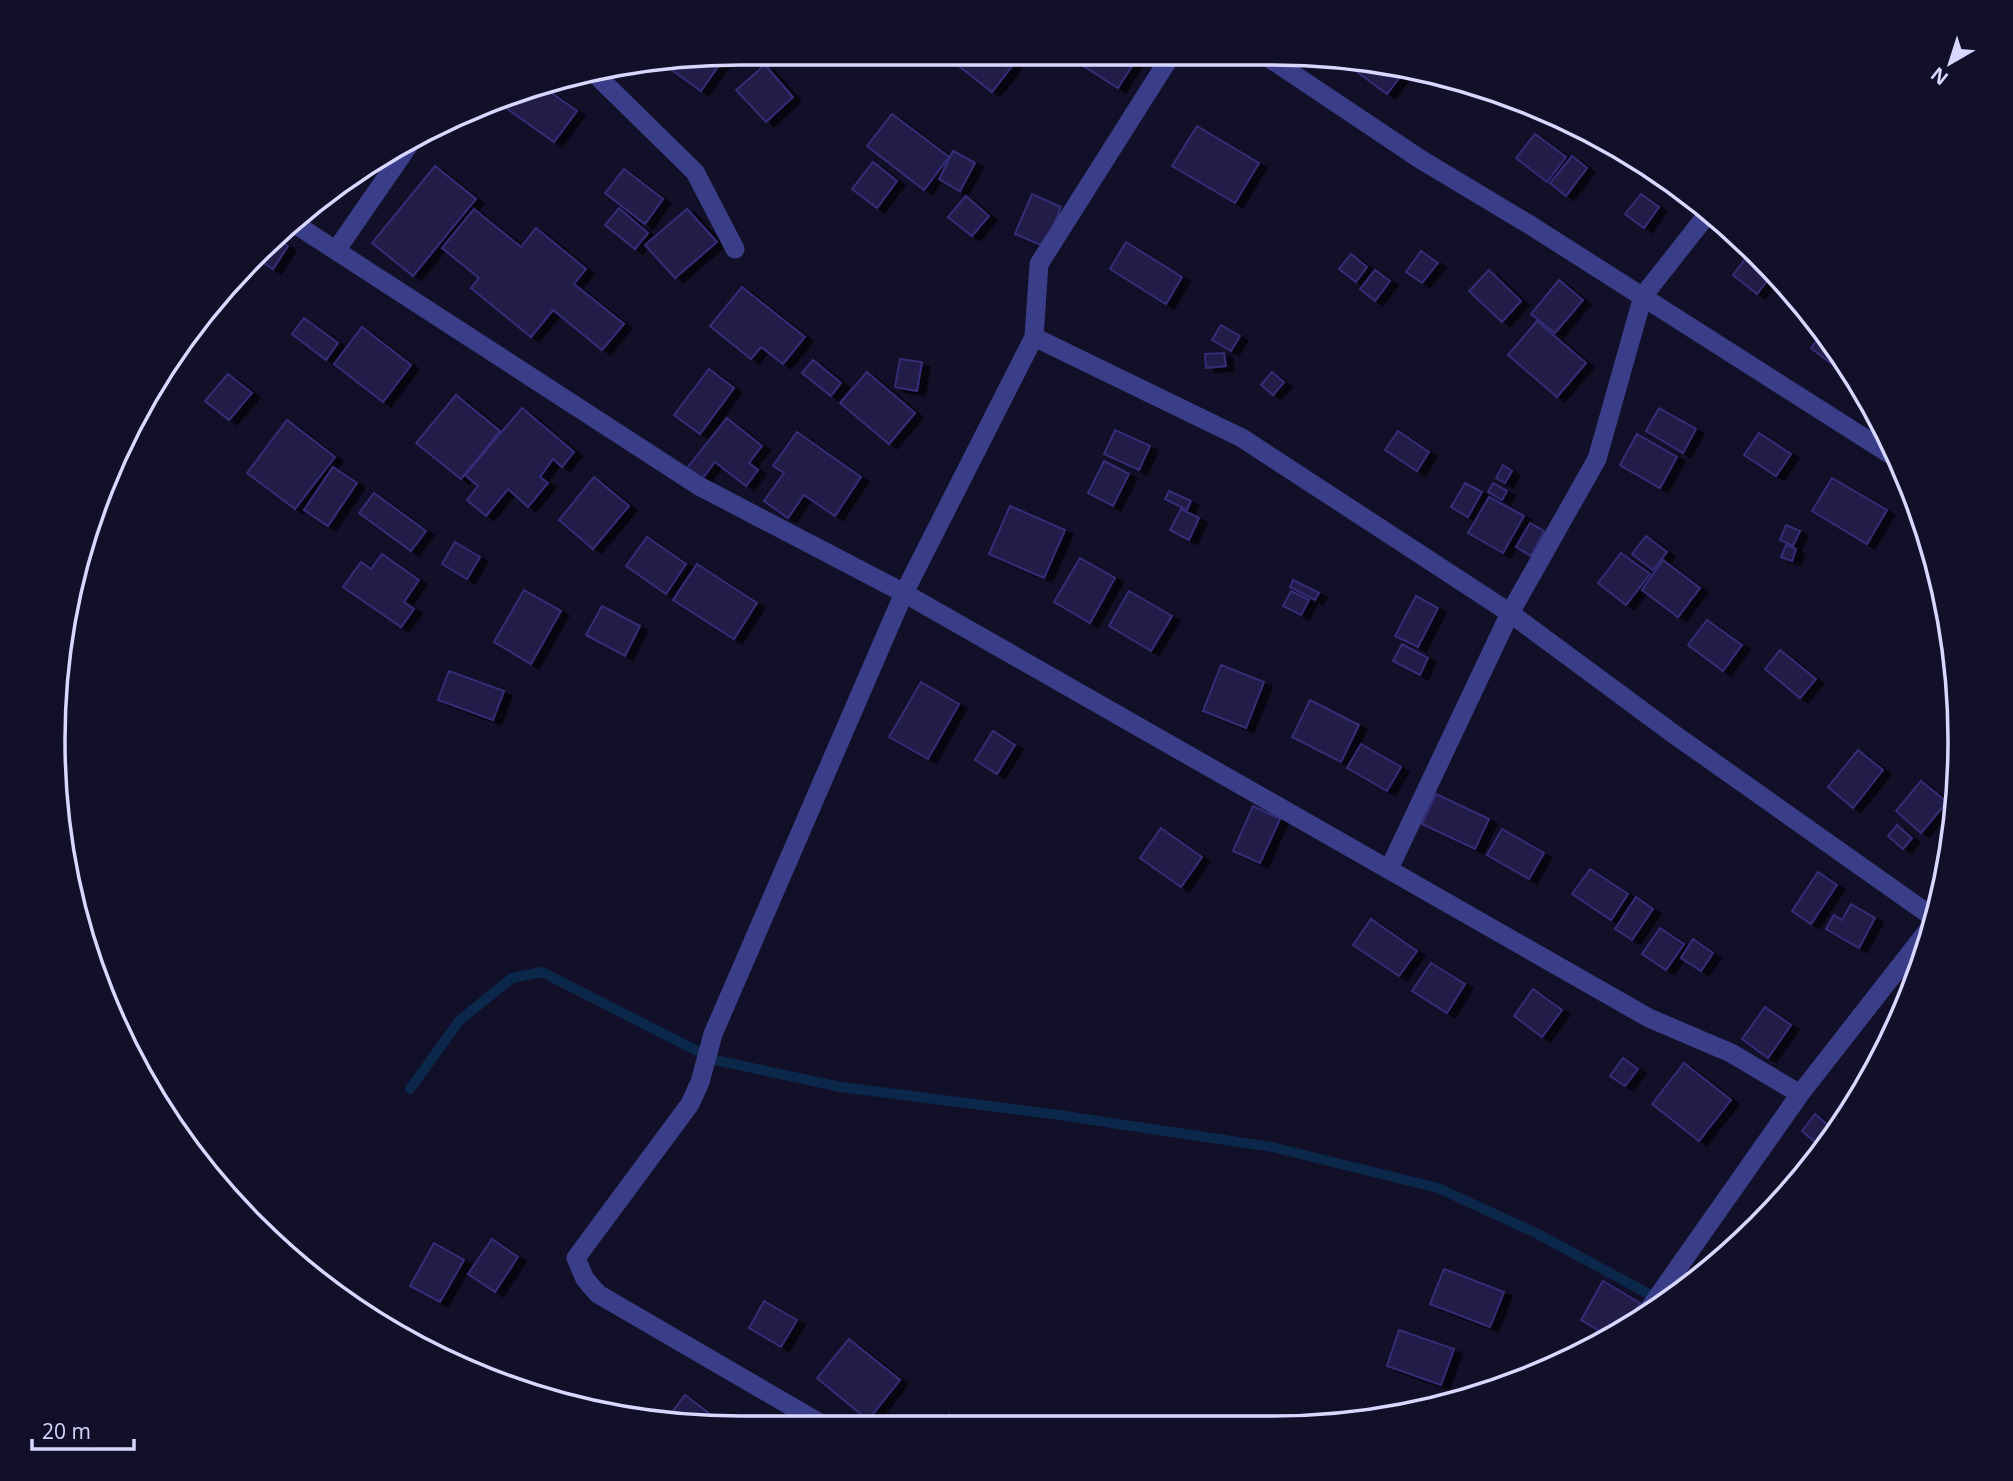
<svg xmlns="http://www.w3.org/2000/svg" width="2013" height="1481" viewBox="0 0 2013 1481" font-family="'Open Sans',sans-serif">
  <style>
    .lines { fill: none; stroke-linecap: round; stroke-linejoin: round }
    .stream { stroke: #0b284b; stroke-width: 10 }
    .building { fill: #211b4a; stroke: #352d76; stroke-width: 2; filter: url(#shadow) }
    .minor { stroke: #3a3d88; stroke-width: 19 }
    .rim { fill: none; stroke: #d8d7ff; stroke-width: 3.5 }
  </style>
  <defs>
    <filter id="shadow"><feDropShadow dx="8" dy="4.5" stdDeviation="0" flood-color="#0009"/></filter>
  </defs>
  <rect width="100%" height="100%" fill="#120f28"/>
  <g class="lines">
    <!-- stream -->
    <path class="stream" d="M410,1089L459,1021L512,978L542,972L715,1060L841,1087L1052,1114L1272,1147L1438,1188L1536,1233L1658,1299"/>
  </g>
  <!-- building -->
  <g class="building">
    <path d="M948,53H998L1013,65L992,92L946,56Z"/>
    <path d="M1063,53H1136L1139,55L1118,88Z"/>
    <path d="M726,55L701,91L662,63L725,55Z"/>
    <path d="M1337,57L1406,69L1387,94Z"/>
    <path d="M765,65L793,97L766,122L736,90Z"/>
    <path d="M539,84L577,111L554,142L506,108L519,91Z"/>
    <path d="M892,114L949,157L924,190L867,146Z"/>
    <path d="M1197,126L1259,163L1235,203L1172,166Z"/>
    <path d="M1535,134L1566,157L1547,182L1516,158Z"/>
    <path d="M953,151L975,163L960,191L939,179Z"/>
    <path d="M1572,156L1587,168L1566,196L1550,183Z"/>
    <path d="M873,162L897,181L877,208L852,189Z"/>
    <path d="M435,166L476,199L413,276L372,243Z"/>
    <path d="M624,169L663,199L645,224L605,193Z"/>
    <path d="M1032,194L1061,207L1045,247L1015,234Z"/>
    <path d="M1641,194L1659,207L1644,228L1625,214Z"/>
    <path d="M966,196L989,216L972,236L948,217Z"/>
    <path d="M619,208L648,233L635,249L605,225Z"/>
    <path d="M474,209L521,247L536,228L586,269L574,284L624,324L602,350L553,310L531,337L471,288L479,278L442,248Z"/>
    <path d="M687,209L717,242L675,278L645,245Z"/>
    <path d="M278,239L288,246L273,269L256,258Z"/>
    <path d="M1126,242L1182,277L1166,304L1110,269Z"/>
    <path d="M1752,250L1773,273L1757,294L1733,275Z"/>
    <path d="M1421,251L1438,263L1422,283L1406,272Z"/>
    <path d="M1351,254L1367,267L1356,282L1339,269Z"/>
    <path d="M1375,270L1390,281L1375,301L1360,289Z"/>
    <path d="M1489,270L1521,301L1502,322L1469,291Z"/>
    <path d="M1559,280L1583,300L1555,333L1531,314Z"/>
    <path d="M742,287L805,337L783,364L761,347L751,359L710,326Z"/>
    <path d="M304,318L338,343L326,360L292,334Z"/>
    <path d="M1537,321L1586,363L1557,397L1508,355Z"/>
    <path d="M1221,325L1240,336L1231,351L1212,340Z"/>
    <path d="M362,327L411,365L383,402L334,364Z"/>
    <path d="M1824,331L1855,380L1854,381L1811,348Z"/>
    <path d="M1224,353L1226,366L1206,368L1205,354Z"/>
    <path d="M900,359L922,362L917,391L895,387Z"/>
    <path d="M813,360L841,383L831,396L802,373Z"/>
    <path d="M709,369L734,388L700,434L674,415Z"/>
    <path d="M867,372L915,413L889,444L840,403Z"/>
    <path d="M1272,372L1284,382L1273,395L1261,385Z"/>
    <path d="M228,374L252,393L229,420L205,401Z"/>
    <path d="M456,395L500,431L461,479L416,443Z"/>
    <path d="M522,408L574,452L562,467L553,459L540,477L548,483L528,507L508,489L486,516L467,500L478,486L465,475Z"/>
    <path d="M1659,408L1696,429L1683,453L1646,431Z"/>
    <path d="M727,418L762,446L749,463L758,470L746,486L715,462L702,479L687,468Z"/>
    <path d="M287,420L335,457L295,509L247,473Z"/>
    <path d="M1115,430L1150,446L1139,470L1104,454Z"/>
    <path d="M1398,431L1429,452L1417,471L1385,450Z"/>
    <path d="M797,432L861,477L835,516L804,495L788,518L764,501L784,473L773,466Z"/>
    <path d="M1759,433L1791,454L1776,476L1744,455Z"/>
    <path d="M1637,434L1677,457L1660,488L1620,465Z"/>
    <path d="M1104,461L1129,474L1113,506L1088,493Z"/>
    <path d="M1503,465L1512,471L1505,483L1496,478Z"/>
    <path d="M333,467L357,483L328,526L304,510Z"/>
    <path d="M594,477L629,506L593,549L559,520Z"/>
    <path d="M1832,478L1887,510L1867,544L1812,511Z"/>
    <path d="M1465,483L1482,492L1468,517L1451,507Z"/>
    <path d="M1493,483L1507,491L1502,500L1488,492Z"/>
    <path d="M1169,491L1191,501L1187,510L1165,499Z"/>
    <path d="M374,493L426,531L411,551L359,513Z"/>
    <path d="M1489,497L1524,516L1503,553L1468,533Z"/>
    <path d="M1010,506L1065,530L1044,578L989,554Z"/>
    <path d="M1181,509L1199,518L1189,540L1170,530Z"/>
    <path d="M1530,523L1544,531L1531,556L1516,547Z"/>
    <path d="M1786,525L1800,531L1793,546L1780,540Z"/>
    <path d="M1646,536L1667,552L1653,570L1632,554Z"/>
    <path d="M647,537L686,564L666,594L626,566Z"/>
    <path d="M455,542L480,557L467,579L442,564Z"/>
    <path d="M1786,545L1796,549L1792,561L1781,557Z"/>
    <path d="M1621,553L1650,574L1626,605L1598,583Z"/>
    <path d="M382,554L419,580L404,602L414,609L401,627L343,587L361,562L371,569Z"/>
    <path d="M1080,558L1115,578L1090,623L1054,602Z"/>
    <path d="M1663,560L1700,588L1678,617L1642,590Z"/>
    <path d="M697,564L757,603L734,639L673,600Z"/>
    <path d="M1293,580L1319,593L1315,600L1290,587Z"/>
    <path d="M524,590L561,611L531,664L494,642Z"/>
    <path d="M1129,591L1172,616L1151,651L1109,626Z"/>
    <path d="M1291,591L1309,600L1301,615L1283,606Z"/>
    <path d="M1416,596L1438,608L1418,647L1395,636Z"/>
    <path d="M602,606L640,626L625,656L586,635Z"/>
    <path d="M1707,620L1742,645L1723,671L1688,645Z"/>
    <path d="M1402,644L1428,658L1420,675L1393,661Z"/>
    <path d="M1780,650L1816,679L1800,698L1765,669Z"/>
    <path d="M1221,665L1264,682L1246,728L1203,711Z"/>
    <path d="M449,671L504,691L493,720L438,700Z"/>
    <path d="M921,682L959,704L928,759L889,737Z"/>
    <path d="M1310,700L1359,725L1341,762L1292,737Z"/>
    <path d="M993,731L1015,745L997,774L975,760Z"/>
    <path d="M1361,744L1401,767L1387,791L1347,768Z"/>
    <path d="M1858,750L1883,770L1853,808L1828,787Z"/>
    <path d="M1921,781L1947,802L1921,833L1896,811Z"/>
    <path d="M1436,794L1489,819L1475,849L1422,824Z"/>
    <path d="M1253,806L1280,819L1260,863L1233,851Z"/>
    <path d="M1897,825L1912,838L1903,849L1888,836Z"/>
    <path d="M1161,828L1202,857L1181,887L1140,858Z"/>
    <path d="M1502,829L1544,853L1529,879L1487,855Z"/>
    <path d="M1590,869L1628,894L1611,920L1572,894Z"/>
    <path d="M1818,872L1837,885L1811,924L1792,911Z"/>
    <path d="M1636,897L1653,909L1632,940L1615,929Z"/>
    <path d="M1851,904L1875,918L1859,948L1826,929L1834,915L1842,920Z"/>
    <path d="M1371,919L1417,951L1399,976L1353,945Z"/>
    <path d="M1660,928L1684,944L1666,970L1642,954Z"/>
    <path d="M1693,939L1713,953L1701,971L1681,958Z"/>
    <path d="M1431,963L1465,984L1447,1013L1412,991Z"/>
    <path d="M1533,989L1562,1010L1542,1037L1514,1016Z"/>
    <path d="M1765,1007L1791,1025L1768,1058L1742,1039Z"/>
    <path d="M1623,1058L1638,1069L1625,1086L1610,1076Z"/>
    <path d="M1684,1063L1731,1100L1699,1141L1652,1104Z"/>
    <path d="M1815,1114L1835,1131L1818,1155L1811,1150L1816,1143L1802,1131Z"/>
    <path d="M492,1239L518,1257L495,1292L468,1274Z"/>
    <path d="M434,1243L464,1260L440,1302L410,1286Z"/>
    <path d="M1444,1269L1504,1292L1490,1327L1430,1304Z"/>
    <path d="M1603,1281L1640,1303L1629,1322L1606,1335L1581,1320Z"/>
    <path d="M764,1301L797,1320L781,1347L749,1328Z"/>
    <path d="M1399,1330L1454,1349L1441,1385L1387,1366Z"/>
    <path d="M849,1339L900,1380L868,1420L817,1378Z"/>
    <path d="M685,1395L710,1414L700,1427L665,1422Z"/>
    <path d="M949,1414L966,1425H942Z"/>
  </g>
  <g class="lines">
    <!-- minor -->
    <g class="minor">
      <path d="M1263,54L1420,159L1530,225L1899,460"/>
      <path d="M593,72L695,172L735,249"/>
      <path d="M295,224L699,486L904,593L1649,1018L1731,1053L1800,1094"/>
      <path d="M337,249L413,139"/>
      <path d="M1034,337L1242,438L1510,613L1675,735L1934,918"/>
      <path d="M1389,869L1510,613L1597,459L1643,296L1710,211"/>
      <path d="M1647,1312L1800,1094L1932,925"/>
      <path d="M825,1426L598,1294L585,1279L576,1258L690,1104L700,1082L713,1034L904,593L1034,337L1039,264L1172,54"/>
    </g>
  </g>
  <!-- crop -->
  <path d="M0 0H2013V1481H0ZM740 65H1273A675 675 0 0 1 1948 740V741A675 675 0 0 1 1273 1416H740A675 675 0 0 1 65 741V740A675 675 0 0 1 740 65Z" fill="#120f28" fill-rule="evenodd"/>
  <path class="rim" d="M740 65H1273A675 675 0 0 1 1948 740V741A675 675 0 0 1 1273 1416H740A675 675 0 0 1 65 741V740A675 675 0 0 1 740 65Z"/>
  <!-- north arrow -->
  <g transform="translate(1950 63) rotate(219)" stroke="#120f28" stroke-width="5" paint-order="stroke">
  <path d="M0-5L12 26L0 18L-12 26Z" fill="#d8d7ff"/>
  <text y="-10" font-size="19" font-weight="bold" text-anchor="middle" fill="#d8d7ff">N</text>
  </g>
  <!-- scale -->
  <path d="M32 1439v10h102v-10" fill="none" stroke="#d8d7ff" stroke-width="3.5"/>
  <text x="42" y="1439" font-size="21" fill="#d8d7ff" stroke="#120f28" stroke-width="5" paint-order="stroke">20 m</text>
</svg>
